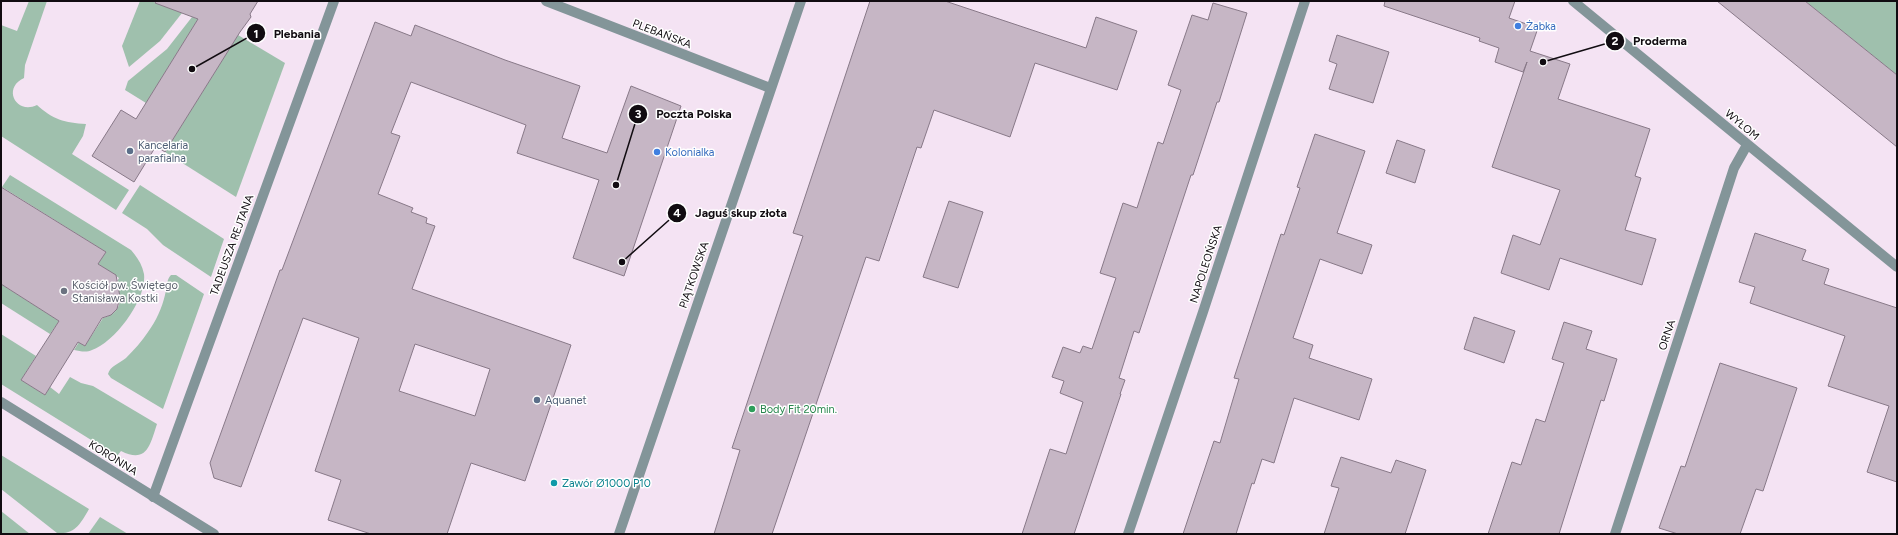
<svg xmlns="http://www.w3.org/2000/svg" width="1898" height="535" viewBox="0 0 1898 535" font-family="Figtree,sans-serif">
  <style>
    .green { fill: #9fc0ad }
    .building { fill: #c6b6c5; stroke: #887988; fill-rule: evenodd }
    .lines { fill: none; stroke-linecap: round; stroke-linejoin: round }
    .minor { stroke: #839599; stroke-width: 10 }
    .shop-dot { fill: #3f7fe0; stroke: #fff; stroke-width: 1.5 }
    .service-dot { fill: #5c6f8a; stroke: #fff; stroke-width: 1.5 }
    .worship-dot { fill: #6b7280; stroke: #fff; stroke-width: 1.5 }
    .leisure-dot { fill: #2e9e5b; stroke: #fff; stroke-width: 1.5 }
    .culture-dot { fill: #0f9aa8; stroke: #fff; stroke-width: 1.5 }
    .labels { text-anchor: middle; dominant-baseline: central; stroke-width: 3; stroke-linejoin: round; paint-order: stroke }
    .shop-label { font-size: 11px; fill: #366cbe; stroke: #fff; text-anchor: start }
    .street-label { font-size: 11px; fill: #110c11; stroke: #fff }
    .service-label { font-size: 11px; fill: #4e5e75; stroke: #fff; text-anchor: start }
    .worship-label { font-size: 11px; fill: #5b616d; stroke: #fff; text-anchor: start }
    .leisure-label { font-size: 11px; fill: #27864d; stroke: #fff; text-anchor: start }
    .culture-label { font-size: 11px; fill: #0d838f; stroke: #fff; text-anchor: start }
    .leader { fill: none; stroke: #110c11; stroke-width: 1.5 }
    .callout-dot { fill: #110c11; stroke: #fff; stroke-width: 1.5 }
    .mark-label { font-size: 12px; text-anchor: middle; font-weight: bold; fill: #fff }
    .callout-label { font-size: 12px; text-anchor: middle; font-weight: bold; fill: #110c11; stroke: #fff; stroke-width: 3; stroke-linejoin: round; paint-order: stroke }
  </style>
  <rect width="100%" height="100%" fill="#f4e3f3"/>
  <!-- green -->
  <g class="green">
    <path d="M29,1H47L25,65L24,78C2,88 16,115 37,105C52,119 65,123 86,124L83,136L72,154L129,190L116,210L1,136V25L17,31Z"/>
    <path d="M140,1H151L182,13L160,41L129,67L122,46Z"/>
    <path d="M1805,1H1897V75Z"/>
    <path d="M192,17L198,19L146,103L125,90L128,81L167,49Z"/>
    <path d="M238,35L285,63L236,197L165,152Z"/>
    <path d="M10,175L131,250C137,257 142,264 144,274C147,299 115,342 92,350C86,353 80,351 74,350L79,342L85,346L103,318C114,315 120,309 120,297L114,286L119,278L98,264L106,252L2,187Z"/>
    <path d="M140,185L224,239L211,277L163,245L147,229L122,213Z"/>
    <path d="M171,275H176L204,294L163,409L111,378L108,374C110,366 120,363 126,358C134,350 142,341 148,332C156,321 162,308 165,295C167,288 166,280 171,275Z"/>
    <path d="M1,284L59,321L50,334L1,303Z"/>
    <path d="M1,334L36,356L21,380L45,395L50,387L59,394L70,377L81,383L93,386L157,424C150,445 147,464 121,451L117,456L1,384Z"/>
    <path d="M1,455L89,509C81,523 75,535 57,533L1,489Z"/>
    <path d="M1,511L30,534H1Z"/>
    <path d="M100,517L128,534H88Z"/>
  </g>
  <!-- building -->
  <g class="building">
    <path d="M156,1H258L250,14L251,17L240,32L165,152L156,146L134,182L92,156L121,110L136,119L198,19L155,3Z"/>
    <path d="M870,1H945L1086,48L1096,17L1137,31L1117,90L1035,63L1010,137L934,110L921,148L917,147L879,261L866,257L772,534H714L740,450L732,448L803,236L793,233Z"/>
    <path d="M1385,1H1515L1509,18L1538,28L1530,51L1570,64L1558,99L1650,129L1635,176L1641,178L1625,230L1656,239L1642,285L1560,258L1549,290L1501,273L1513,235L1540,245L1560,190L1492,167L1527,62L1523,72L1495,62L1499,48L1479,41L1480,38L1384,6Z"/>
    <path d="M1717,1H1805L1897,75V147Z"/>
    <path d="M1213,3L1247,13L1219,102H1217L1193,175H1191L1139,333L1134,331L1119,378L1125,380L1120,394H1121L1074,534H1022L1050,449L1066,454L1083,402L1060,393L1064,381L1052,377L1063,347L1080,353L1083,346L1092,349L1116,278L1100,273L1123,203L1137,208L1158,142L1163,144L1181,90L1168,85L1192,15L1208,20Z"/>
    <path d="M375,22L411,36L415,25L505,60L580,86L562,138L607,153L631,86L681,106L624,276L573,258L599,180L517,153L526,125L411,82L391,133L400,136L378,194L413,208L411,212L427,218L426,223L435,226L412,289L571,345L525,481L471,463L447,534H371L328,520L341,480L315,471L359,338L303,318L241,487L214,478L210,463L280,270H282ZM415,344L490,369L475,416L399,391Z"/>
    <path d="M1337,35L1389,52L1373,103L1329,89L1337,64L1329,61Z"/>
    <path d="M1315,134L1365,151L1337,233L1372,245L1362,274L1320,259L1293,338L1313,345L1309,358L1372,379L1359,420L1294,398L1274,463L1262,459L1254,484L1252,483L1236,534H1183L1214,441L1220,443L1239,379L1234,378L1281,234L1284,235L1300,188L1297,187Z"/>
    <path d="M1397,140L1425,150L1415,183L1386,173Z"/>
    <path d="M1,187L106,252L98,264L116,275L120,297L117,309L111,315L102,318L85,346L78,342L45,395L21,380L59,321L1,284Z"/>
    <path d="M949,201L983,212L958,288L923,277Z"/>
    <path d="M1755,233L1806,250L1802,260L1829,269L1824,284L1897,308V482L1867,472L1889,406L1828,386L1845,336L1750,303L1755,287L1739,282Z"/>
    <path d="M1474,317L1515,331L1504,363L1464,349Z"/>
    <path d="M1564,322L1592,331L1586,349L1617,359L1604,401L1601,400L1559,534H1488L1512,462L1521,465L1536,419L1545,422L1564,363L1552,359Z"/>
    <path d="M1720,363L1797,388L1763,491L1756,489L1740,534H1678L1659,528L1681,466L1685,467Z"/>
    <path d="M1341,457L1391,473L1396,460L1426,470L1405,534H1324L1339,488L1331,486Z"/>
  </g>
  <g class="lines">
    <!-- minor -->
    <g class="minor">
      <path d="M546,1L770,88"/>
      <path d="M1573,1L1897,267"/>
      <path d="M1,402L214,534"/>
      <path d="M153,497L334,1"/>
      <path d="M619,534L801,1"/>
      <path d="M1128,534L1203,312L1305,1"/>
      <path d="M1615,534L1734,168L1747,145"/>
    </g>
  </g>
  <!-- markers -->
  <g class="shop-dot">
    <circle cx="1518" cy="26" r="4"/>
    <circle cx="657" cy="152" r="4"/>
  </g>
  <g class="service-dot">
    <circle cx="130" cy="151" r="4"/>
    <circle cx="537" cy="400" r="4"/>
  </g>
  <circle class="worship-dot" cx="64" cy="291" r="4"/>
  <circle class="leisure-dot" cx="752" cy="409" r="4"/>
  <circle class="culture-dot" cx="554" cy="483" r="4"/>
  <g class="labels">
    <!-- shop labels -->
    <g class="shop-label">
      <text x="1526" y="26">Żabka</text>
      <text x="665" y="152">Kolonialka</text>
    </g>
    <!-- street labels -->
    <g class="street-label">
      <text transform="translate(662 34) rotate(21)">PLEBAŃSKA</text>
      <text transform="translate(1742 125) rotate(40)">WYŁOM</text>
      <text transform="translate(232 245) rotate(-70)">TADEUSZA REJTANA</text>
      <text transform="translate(1206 264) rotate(-72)">NAPOLEOŃSKA</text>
      <text transform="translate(694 275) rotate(-71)">PIĄTKOWSKA</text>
      <text transform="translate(1667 335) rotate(-72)">ORNA</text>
      <text transform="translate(113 458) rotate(32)">KORONNA</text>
    </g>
    <!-- service labels -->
    <g class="service-label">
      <text x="138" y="145">Kancelaria<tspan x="138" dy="13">parafialna</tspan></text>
      <text x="545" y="400">Aquanet</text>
    </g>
    <!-- worship labels -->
    <g class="worship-label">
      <text x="72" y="285">Kościół pw. Świętego<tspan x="72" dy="13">Stanisława Kostki</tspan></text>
    </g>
    <!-- leisure labels -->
    <g class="leisure-label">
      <text x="760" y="409">Body Fit 20min.</text>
    </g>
    <!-- culture labels -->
    <g class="culture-label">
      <text x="562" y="483">Zawór Ø1000 P10</text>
    </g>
  </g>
  <!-- callouts -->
  <path class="leader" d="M192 69L256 33M1543 62L1615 41M616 185L638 114M622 262L677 213"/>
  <g class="callout-dot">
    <circle cx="192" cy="69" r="4"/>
    <circle cx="1543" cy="62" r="4"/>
    <circle cx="616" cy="185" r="4"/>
    <circle cx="622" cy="262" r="4"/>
    <circle cx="256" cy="33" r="10"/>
    <circle cx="1615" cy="41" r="10"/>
    <circle cx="638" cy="114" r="10"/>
    <circle cx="677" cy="213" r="10"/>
  </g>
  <g class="mark-label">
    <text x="256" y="38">1</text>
    <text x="1615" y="45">2</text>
    <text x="638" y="118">3</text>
    <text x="677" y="217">4</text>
  </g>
  <g class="callout-label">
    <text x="297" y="38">Plebania</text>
    <text x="1660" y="45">Proderma</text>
    <text x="694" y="118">Poczta Polska</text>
    <text x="741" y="217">Jaguś skup złota</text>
  </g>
  <!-- border -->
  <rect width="1898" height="535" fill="none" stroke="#110c11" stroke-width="4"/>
</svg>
